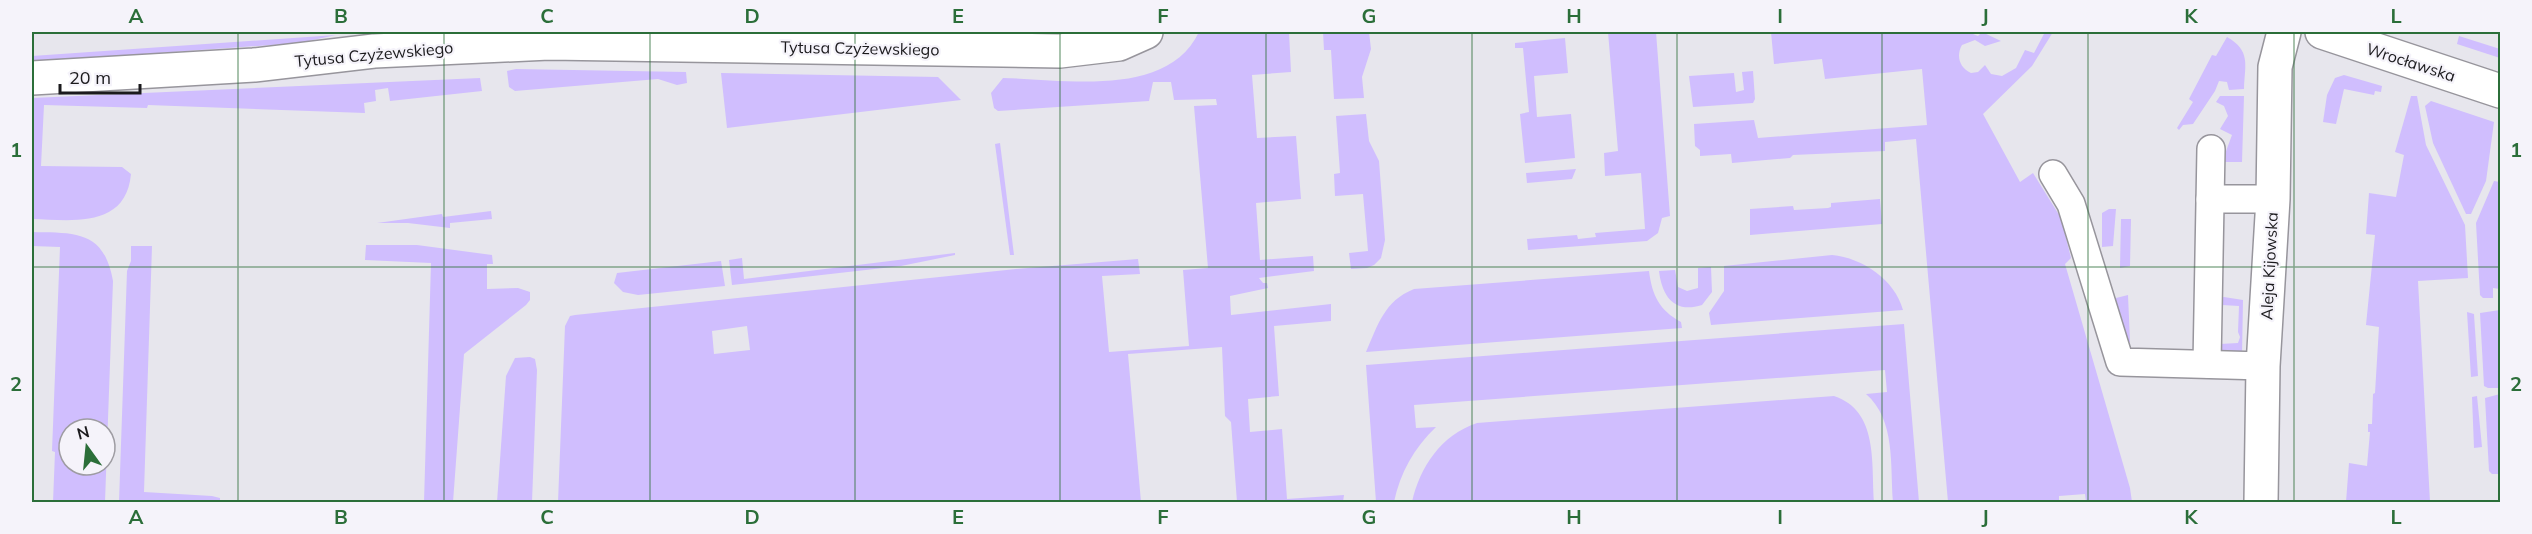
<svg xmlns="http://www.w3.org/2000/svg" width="2532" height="534" viewBox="0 0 2532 534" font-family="Mulish,sans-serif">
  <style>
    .green { fill: #d0befe; fill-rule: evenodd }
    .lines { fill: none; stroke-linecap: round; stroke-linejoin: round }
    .minor-casing { stroke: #97959c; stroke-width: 30 }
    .tertiary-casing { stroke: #97959c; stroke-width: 36 }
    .minor { stroke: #fff; stroke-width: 27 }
    .tertiary { stroke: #fff; stroke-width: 33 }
    .grid { fill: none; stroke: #2b6e39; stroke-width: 1.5; stroke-opacity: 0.55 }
    .labels { text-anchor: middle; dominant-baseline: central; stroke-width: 4.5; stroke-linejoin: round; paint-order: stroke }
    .street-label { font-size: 16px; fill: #1b1a1d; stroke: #f5f3fa }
    .neatline { fill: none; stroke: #2b6e39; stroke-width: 2 }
    .grid-label { font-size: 20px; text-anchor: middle; font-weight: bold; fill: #2b6e39 }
  </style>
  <rect width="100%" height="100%" fill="#e7e6ed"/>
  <!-- green -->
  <g class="green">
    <path d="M1199,32H1289L1291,72L1252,75L1257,138L1296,136L1301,199L1256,203L1260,260L1313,256L1314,271L1259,278L1263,283H1267L1268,288L1230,296L1231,315L1331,304V321L1274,326L1279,396L1248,399L1250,432L1282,429L1287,499L1344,495L1343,502H1237L1231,422L1225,416L1222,347L1128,354L1141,502H558L565,326L570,316L575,315L1016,269L1138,259L1140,274L1102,276L1109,352L1189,346L1183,270L1208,268L1194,106L1217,105L1216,99L1174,100L1171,82H1153L1149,101L998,111L994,108L991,93L1003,78C1064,79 1167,99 1199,32ZM747,326L750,350L714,354L712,331Z"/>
    <path d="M1323,32H1369L1371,49L1362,77L1364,98L1334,99L1331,50H1324Z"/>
    <path d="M1608,32H1656L1670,216L1662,218L1658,233L1647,241L1528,250L1527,239L1577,235L1578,239L1596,237L1595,233L1645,229L1641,173L1605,176L1604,153L1618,151Z"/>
    <path d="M1771,32H1968L1978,36L1982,32L2001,41L1985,46L1975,40L1962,45C1956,55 1959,68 1971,73L1978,72L1985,65L1991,74L2002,76L2016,68L2025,50L2034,53L2045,32H2053L2032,66L1983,114L2020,182L2033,173L2061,218L2071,258L2065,264L2130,488L2132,502H2086L2085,494L2059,496V502H1948L1916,139L1885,142V151L1793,155L1790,158L1732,163L1731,154L1700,156V150L1695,146L1694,124L1754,120L1758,138L1927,125L1922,69L1825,79L1822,59L1774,64Z"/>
    <path d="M336,35L299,43L32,62V56Z"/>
    <path d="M2459,36L2500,49V58L2457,44Z"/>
    <path d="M2227,37C2251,51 2245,64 2244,89L2229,90L2227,82L2219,81L2215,91L2193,124L2183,125L2179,130L2177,128L2193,102L2189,99L2212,55L2216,56Z"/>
    <path d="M1565,38L1568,73L1534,76L1537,117L1571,114L1575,158L1525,163L1520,114L1529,112L1523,48H1515V43Z"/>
    <path d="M516,69L686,72L687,83L677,85L658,79L515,91L509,87L507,71Z"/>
    <path d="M1753,71L1755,99L1753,103L1693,107L1689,76L1734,73L1736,92L1744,90L1742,72Z"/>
    <path d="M721,73L938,77L961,100L727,128Z"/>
    <path d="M2344,75L2382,86L2381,92L2375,91L2374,95L2344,89L2336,124L2323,122L2327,95L2335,78Z"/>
    <path d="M480,78L482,91L390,101L388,88L375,90L376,101L364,103L365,113L148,105L147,108L44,105L41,166L122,167L131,174C126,229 71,220 32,219V98Z"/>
    <path d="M2220,96H2244L2242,162H2222L2232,135L2220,129L2228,116L2224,106L2216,102Z"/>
    <path d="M2411,96H2417L2426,145L2465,225L2468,278L2418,281L2430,502H2346L2349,463L2367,466L2370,432H2368V424H2372L2373,394L2375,393L2379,327L2366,325L2375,235L2366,234L2369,193L2396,197L2404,155L2395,152Z"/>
    <path d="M2431,101L2494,122L2486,181L2471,214H2466L2433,143L2425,106Z"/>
    <path d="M1366,114L1369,141L1379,161L1385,240L1381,258L1374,265L1367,268L1351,269L1349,253L1368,251L1363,194L1335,196L1334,174L1340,173L1336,116Z"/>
    <path d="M1000,143L1014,255H1010L995,144Z"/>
    <path d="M1576,169L1572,179L1527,183L1526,173Z"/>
    <path d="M2494,181L2500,182V289L2493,288V298H2483L2480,295L2476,223Z"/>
    <path d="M1880,199L1882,224L1750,235V209L1793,206L1794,210L1828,208L1831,207V203Z"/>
    <path d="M2109,209H2116L2113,246L2102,247V213Z"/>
    <path d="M491,211L492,219L450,223V228L408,223H377L442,214L443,217Z"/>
    <path d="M2121,219H2131L2130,266L2120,268Z"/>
    <path d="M32,232C75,233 104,230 113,281L105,502H53L55,452L52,451L60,247L32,246ZM69,429H105V465H69Z"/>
    <path d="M366,245H417L492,255L493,264H487V289L518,288L530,292V300L526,305L464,354L453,502H424L431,263L365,260Z"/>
    <path d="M131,246H152L144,492L212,496L220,498V502H119L127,271L131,261Z"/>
    <path d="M955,253V255L901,266L732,285L729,260L742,258L744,279Z"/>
    <path d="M1832,255C1863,258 1895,280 1903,310L1711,325L1709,313L1724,291V266Z"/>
    <path d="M721,261L725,286L638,295L623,292L614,283L617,273Z"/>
    <path d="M1711,267L1712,292L1702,305C1674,314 1662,296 1659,271L1675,270L1678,287L1687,291L1698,288V268Z"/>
    <path d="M1649,271C1652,295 1659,310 1681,322L1682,328L1366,352C1378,325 1384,301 1414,289Z"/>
    <path d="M2128,295L2130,342L2126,341L2108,300Z"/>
    <path d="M2224,297L2243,300L2242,355L2220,354V344L2238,343L2240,337L2238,332L2239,306L2222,305L2220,298Z"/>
    <path d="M2500,310V388H2488L2484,386L2480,313Z"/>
    <path d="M2467,312L2474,314L2478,376L2471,377Z"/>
    <path d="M1904,324L1919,502H1893C1890,466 1896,420 1866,394L1887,392L1885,370L1414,405L1416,428L1436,427C1414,448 1400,473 1394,502H1376L1366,365Z"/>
    <path d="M530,357L535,359L537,370L532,502H497L506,376L515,358Z"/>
    <path d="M2500,394V474H2492L2489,471L2485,398Z"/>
    <path d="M1834,396C1879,411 1871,464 1874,502H1412C1420,467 1441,435 1477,423Z"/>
    <path d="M2477,396L2482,447L2474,448L2472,397Z"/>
  </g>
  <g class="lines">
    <defs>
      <g id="minor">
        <path d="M2053,174L2071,204L2120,362L2263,366"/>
        <path d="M2210,199H2273"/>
        <path d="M2207,364L2211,149"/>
      </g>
      <g id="tertiary">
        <path d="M2322,32L2500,91"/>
        <path d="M32,78L254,65L374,51L549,43L1060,51L1119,44L1146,32"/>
        <path d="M2261,502L2263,366L2273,199L2275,67L2284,32"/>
      </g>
    </defs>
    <!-- minor casing -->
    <use href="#minor" class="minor-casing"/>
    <!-- tertiary casing -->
    <use href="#tertiary" class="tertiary-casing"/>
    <!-- minor -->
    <use href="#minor" class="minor"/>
    <!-- tertiary -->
    <use href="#tertiary" class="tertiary"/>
  </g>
  <!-- grid -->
  <path class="grid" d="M238,32V502M444,32V502M650,32V502M855,32V502M1060,32V502M1266,32V502M1472,32V502M1677,32V502M1882,32V502M2088,32V502M2294,32V502M32,267H2500"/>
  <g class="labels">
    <!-- street labels -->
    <g class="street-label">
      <text transform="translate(860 48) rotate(1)">Tytusa Czyżewskiego</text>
      <text transform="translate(374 54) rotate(-5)">Tytusa Czyżewskiego</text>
      <text transform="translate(2411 62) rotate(18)">Wrocławska</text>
      <text transform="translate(2269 266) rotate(-87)">Aleja Kijowska</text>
    </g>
  </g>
  <!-- border -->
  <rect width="2532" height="534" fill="none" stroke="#f5f3fa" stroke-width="66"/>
  <!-- north arrow -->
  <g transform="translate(87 447) rotate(345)"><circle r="28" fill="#f5f3fa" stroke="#9e9ca2" stroke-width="1.5"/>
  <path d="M0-4.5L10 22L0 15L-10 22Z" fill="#2b6e39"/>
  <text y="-9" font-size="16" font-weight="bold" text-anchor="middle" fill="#1b1a1d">N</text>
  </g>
  <!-- scale -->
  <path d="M60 84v9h80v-9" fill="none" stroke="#1b1a1d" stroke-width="3"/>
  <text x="69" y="84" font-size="18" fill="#1b1a1d" stroke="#f5f3fa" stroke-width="4.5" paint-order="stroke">20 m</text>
  <rect x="33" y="33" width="2466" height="468" class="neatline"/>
  <g class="grid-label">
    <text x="136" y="23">A</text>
    <text x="341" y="23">B</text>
    <text x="547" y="23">C</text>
    <text x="752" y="23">D</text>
    <text x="958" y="23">E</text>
    <text x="1163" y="23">F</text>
    <text x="1369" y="23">G</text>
    <text x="1574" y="23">H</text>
    <text x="1780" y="23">I</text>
    <text x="1985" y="23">J</text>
    <text x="2191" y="23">K</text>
    <text x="2396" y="23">L</text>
    <text x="16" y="157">1</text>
    <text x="2516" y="157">1</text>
    <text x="16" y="391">2</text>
    <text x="2516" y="391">2</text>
    <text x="136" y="524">A</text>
    <text x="341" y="524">B</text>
    <text x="547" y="524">C</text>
    <text x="752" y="524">D</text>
    <text x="958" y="524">E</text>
    <text x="1163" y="524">F</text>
    <text x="1369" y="524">G</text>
    <text x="1574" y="524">H</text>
    <text x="1780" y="524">I</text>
    <text x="1985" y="524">J</text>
    <text x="2191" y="524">K</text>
    <text x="2396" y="524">L</text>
  </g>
</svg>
